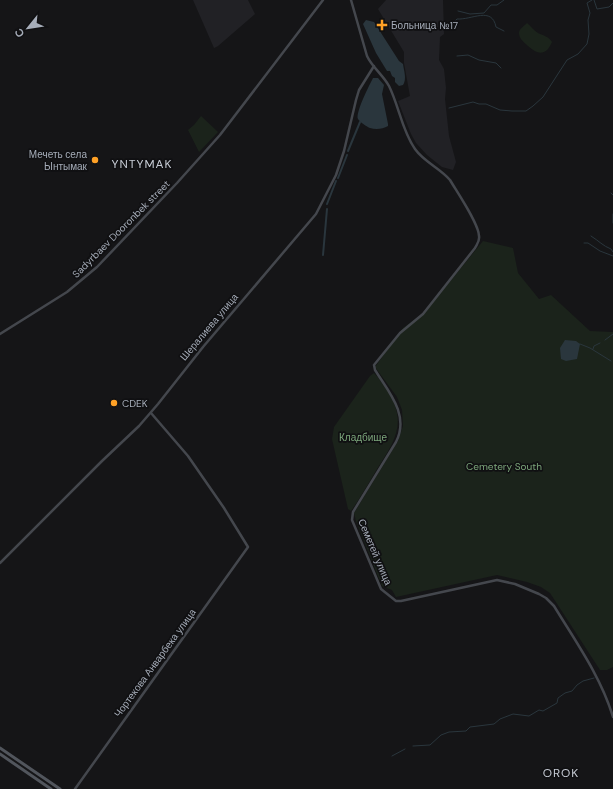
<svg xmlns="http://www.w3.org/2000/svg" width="613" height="789" viewBox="0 0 613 789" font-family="'DM Sans',sans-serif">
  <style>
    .built { fill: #212125 }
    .green { fill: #1b231b }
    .water { fill: #2a363d }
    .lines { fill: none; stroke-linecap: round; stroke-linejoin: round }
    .stream { stroke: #2a363d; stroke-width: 1 }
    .canal { stroke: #2a363d; stroke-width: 2 }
    .secondary { stroke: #44474d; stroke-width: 2.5 }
    .primary { stroke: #51555c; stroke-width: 3 }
    .poi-dot { fill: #ffa126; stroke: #101012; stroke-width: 1.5 }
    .labels { text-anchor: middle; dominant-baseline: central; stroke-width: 3.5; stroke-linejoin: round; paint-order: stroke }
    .poi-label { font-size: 10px; fill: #a6adb9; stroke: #101012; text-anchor: start }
    .street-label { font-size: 10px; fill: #a6adb9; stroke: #101012 }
    .park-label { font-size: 10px; fill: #7ca67b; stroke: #101012 }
    .quarter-label { font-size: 12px; letter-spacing: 1px; fill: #c7ccd5; stroke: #101012 }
  </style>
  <rect width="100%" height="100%" fill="#151517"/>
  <!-- built -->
  <g class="built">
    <path d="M193,0H248L255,14L218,46L214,48Z"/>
    <path d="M386,0H443L444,34L440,37L439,60L444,69L446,88L445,99L449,136L456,162L453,170L442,167L427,155L416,143L411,134L398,101L410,96L404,63V52L378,9Z"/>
  </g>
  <!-- green -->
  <g class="green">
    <path d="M527,23C531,26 533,30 538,33C544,36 548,36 552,42C546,56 538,55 528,46C524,42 519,39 519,33C519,29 524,26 527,23Z"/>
    <path d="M201,116L218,132L199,152L188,130L194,125Z"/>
    <path d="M483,241L513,248L518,273L539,299L551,295L590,331L613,332V667L607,670H600L550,593L541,587L527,582L497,575L396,597L392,590L382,586L356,521L354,513L398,441L403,426L402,410L397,397L375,367L403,328L425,312Z"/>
    <path d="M374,373C379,378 383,384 387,390C408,422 395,441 377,469C369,483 360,498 351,511L348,509L332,439L334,427L370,376Z"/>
  </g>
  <!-- water -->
  <g class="water">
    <path d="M366,20L374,22L399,61L403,64C404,71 407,79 403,85L399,86L395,82V78L392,76L390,71H387L376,53L363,24Z"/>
    <path d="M373,78H378L384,85L382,94L388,124V126C383,129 376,130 370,128C367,127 360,122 358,119C355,113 370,84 373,78Z"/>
    <path d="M565,340L576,341L580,344L577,359L566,361L561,359L560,348Z"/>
  </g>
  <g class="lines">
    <!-- stream -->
    <g class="stream">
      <path d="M594,0L597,9L609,7L613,3"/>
      <path d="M458,11L470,14L484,13L491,5H497L504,0"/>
      <path d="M454,22L457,19C472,20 492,6 496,27L504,31"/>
      <path d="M457,56L468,55L479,60L496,63L501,68"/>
      <path d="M449,108L473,102L479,104H486L500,110L512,111H526L533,106L543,97L567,60L578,54L587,44L589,34L588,20L590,13L587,3L592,0"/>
      <path d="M611,193L613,195"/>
      <path d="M613,214V223"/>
      <path d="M591,236C599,241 603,246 611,249L613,252"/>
      <path d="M584,243H588L600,251L613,256"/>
      <path d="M605,340L613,334"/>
      <path d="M580,344L590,348L611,361"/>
      <path d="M593,349L594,346L600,343"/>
      <path d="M413,746L430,745L441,735L449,732L466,731L470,727L494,724L500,719L513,714L529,716L539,710L543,711L557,703L558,698L565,693L572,691L577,685L583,681L594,678"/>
      <path d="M392,756L405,749"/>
    </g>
    <!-- canal -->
    <g class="canal">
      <path d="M348,151L360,122"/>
      <path d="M338,178L347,155"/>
      <path d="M327,204L336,181"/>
      <path d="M323,255L327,209"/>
    </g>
    <!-- secondary -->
    <g class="secondary">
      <path d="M351,0L367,56C372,67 383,75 389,86C399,106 402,131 415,149C424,162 440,168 450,180C457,192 479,224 479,236C480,241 477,244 475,248L423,314L400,333L374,365L375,370C388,391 410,415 396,442L353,512L352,520L381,589L396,601H401L497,580L515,584L539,594L546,598L554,606C576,642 601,677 613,717"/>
      <path d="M0,334L67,292L97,267L177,183L220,135L323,0"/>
      <path d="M0,563L102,461L139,426L158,404L203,347L316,214L336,175L344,151L356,100L359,90L374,66"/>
      <path d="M75,789L248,547L224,508L188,456L151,413"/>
    </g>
    <!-- primary -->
    <g class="primary">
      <path d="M0,748L60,789"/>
      <path d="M0,754L51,789"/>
    </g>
  </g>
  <!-- markers -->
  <g class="poi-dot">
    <path d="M380 19h4v4h4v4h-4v4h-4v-4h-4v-4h4z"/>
    <circle cx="95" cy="160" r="4"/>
    <circle cx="114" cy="403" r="4"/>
  </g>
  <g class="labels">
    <!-- poi labels -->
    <g class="poi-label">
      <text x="391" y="25">Больница №17</text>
      <text x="87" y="154" text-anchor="end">Мечеть села<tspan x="87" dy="12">Ынтымак</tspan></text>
      <text x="122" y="403">CDEK</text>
    </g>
    <!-- street labels -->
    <g class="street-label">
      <text transform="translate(121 229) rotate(-45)">Sadyrbaev Dooronbek street</text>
      <text transform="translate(209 327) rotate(-50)">Шералиева улица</text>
      <text transform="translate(375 552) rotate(67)">Семетей улица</text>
      <text transform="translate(155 663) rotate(-54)">Чортекова Анварбека улица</text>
    </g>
    <!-- park labels -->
    <g class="park-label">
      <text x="363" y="437">Кладбище</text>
      <text x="504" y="466">Cemetery South</text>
    </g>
    <!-- quarter labels -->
    <g class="quarter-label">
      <text x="142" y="164">YNTYMAK</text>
      <text x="561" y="773">OROK</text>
    </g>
  </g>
  <!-- north arrow -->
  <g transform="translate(28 28) rotate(240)" stroke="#101012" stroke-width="3" paint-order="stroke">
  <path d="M0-3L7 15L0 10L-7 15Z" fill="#a6adb9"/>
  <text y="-6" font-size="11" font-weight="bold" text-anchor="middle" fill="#a6adb9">С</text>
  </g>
</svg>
